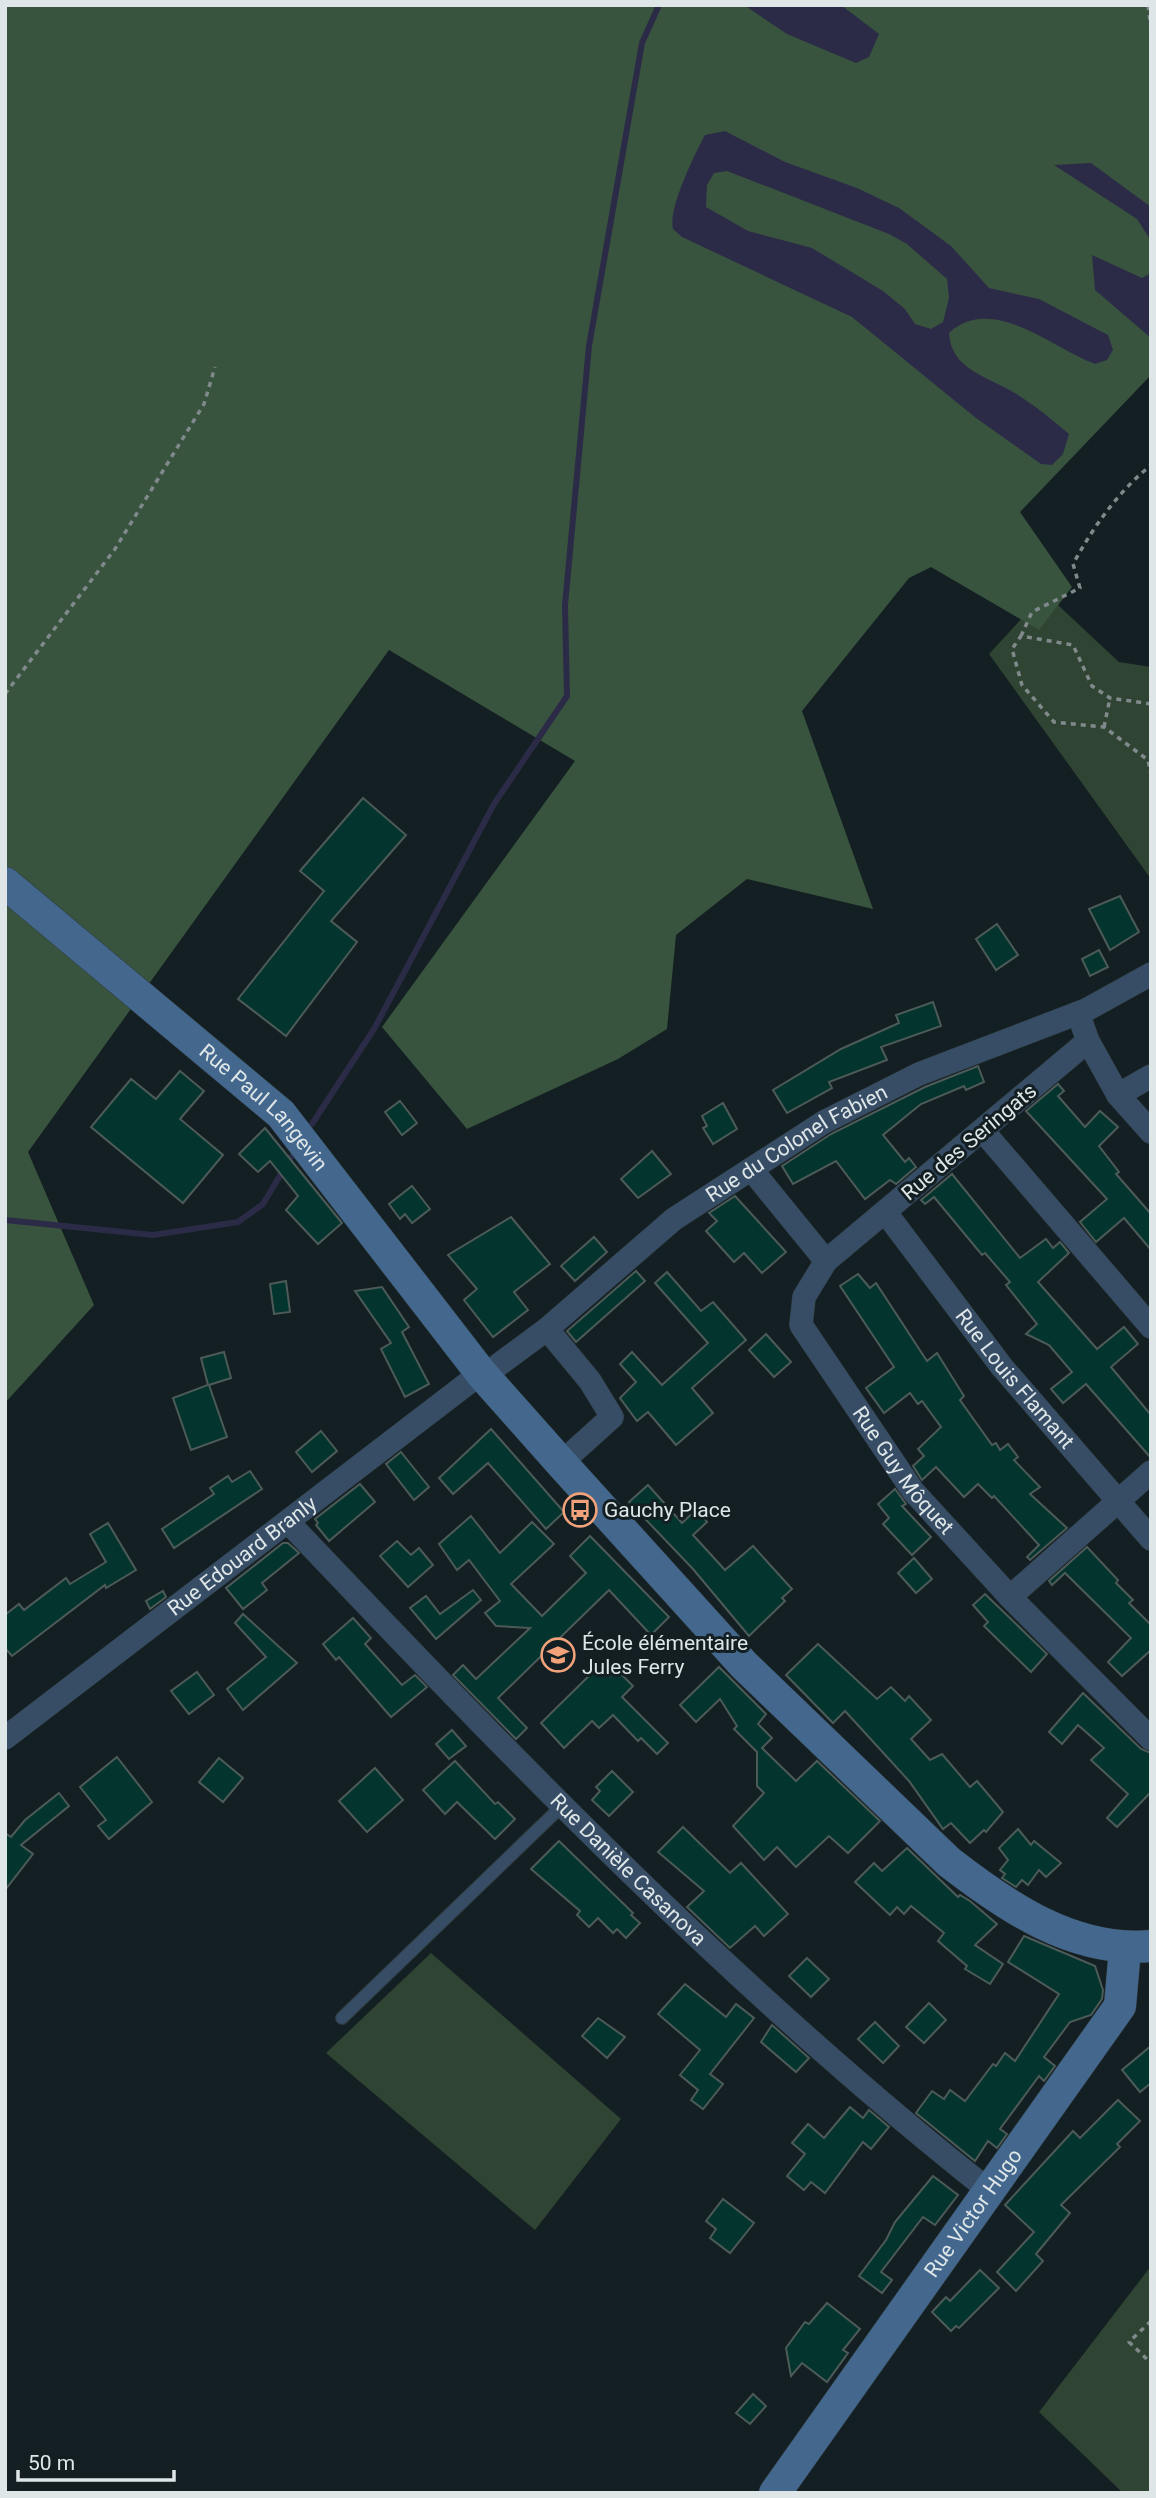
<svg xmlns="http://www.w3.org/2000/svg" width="1156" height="2498" viewBox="0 0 1156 2498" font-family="Roboto,sans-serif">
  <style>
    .green { fill: #304433 }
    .forest { fill: #39543e }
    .water { fill: #2c2b47; fill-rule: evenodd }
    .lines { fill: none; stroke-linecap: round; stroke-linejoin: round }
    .stream { stroke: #2c2b47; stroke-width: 6 }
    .building { fill: #04342e; stroke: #4d5b58; stroke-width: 2 }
    .lane-casing { stroke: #2f3b3e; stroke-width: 14 }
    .street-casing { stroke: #2f3b3e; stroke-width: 24 }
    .secondary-casing { stroke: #2f3b3e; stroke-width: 33 }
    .path { stroke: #808a8c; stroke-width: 3.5; stroke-dasharray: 5 5; stroke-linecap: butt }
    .lane { stroke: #364d65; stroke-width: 12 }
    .street { stroke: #364d65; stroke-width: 23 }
    .secondary { stroke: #43678d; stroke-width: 32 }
    .labels { text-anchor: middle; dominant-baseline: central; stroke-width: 6; stroke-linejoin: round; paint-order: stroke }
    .street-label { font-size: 21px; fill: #dee6e8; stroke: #131f22 }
    .poi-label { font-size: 21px; fill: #dee6e8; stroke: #131f22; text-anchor: start }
  </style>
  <rect width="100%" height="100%" fill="#131f22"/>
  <!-- green -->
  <g class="green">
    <path d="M1045,593L1119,662L1151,667V879L989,654Z"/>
    <path d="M431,1953L621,2119L535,2230L326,2053Z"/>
    <path d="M1151,2266V2493H1123L1039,2412Z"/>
  </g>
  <!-- forest -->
  <path class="forest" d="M5,5H1151V375L1020,512L1072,587L1039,630L931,567L909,578L802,711L873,909L747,879L676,935L667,1029L618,1059L467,1129L382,1027L575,761L389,650L28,1152L94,1305L5,1403Z"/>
  <!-- water -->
  <g class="water">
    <path d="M744,5H841L879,34L869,57L856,63L787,34Z"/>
    <path d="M725,131L785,162L857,188L899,208L951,246L989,288L1039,299L1108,335L1113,350L1107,360L1095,364C1054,349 992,293 949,333C951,369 986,376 1013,392C1033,404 1051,419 1069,434L1063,454L1052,465L1041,464L976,418L852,317L682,237L673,229C668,208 695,154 705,135ZM727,171L889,234L907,244L947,279L949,298L943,322L931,329L915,324L905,309L883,291L812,248L748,231L706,207L707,185L714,173Z"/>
    <path d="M1091,163L1151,207V241L1137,219L1054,165Z"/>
    <path d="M1092,255L1142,278L1151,273V338L1095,290Z"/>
  </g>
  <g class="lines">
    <!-- stream -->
    <g class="stream">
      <path d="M312,1124L374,1029L494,804L567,696L565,605L589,346L642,43L659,5"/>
      <path d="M5,1220L153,1235L238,1222L263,1204L291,1157"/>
    </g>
  </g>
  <!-- building -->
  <g class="building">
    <path d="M363,798L406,835L331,921L357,942L286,1036L238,999L324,891L300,871Z"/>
    <path d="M1120,896L1139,932L1110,950L1089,909Z"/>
    <path d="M997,924L1018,955L996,970L976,939Z"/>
    <path d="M1099,950L1108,967L1090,976L1082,959Z"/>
    <path d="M933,1002L941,1026L881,1047L887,1060L829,1082L832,1088L787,1113L773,1090L841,1049L899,1023L896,1015Z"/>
    <path d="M978,1066L984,1082L966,1090L964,1086L921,1104L883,1135L905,1162L909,1158L916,1167L896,1184L890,1180L865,1199L836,1161L793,1184L782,1166L831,1134L925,1087Z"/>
    <path d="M180,1071L204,1091L180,1119L223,1155L183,1203L91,1127L131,1079L156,1099Z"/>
    <path d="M1058,1084L1064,1091L1058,1096L1085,1127L1100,1111L1118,1127L1099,1146L1119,1172L1116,1174L1151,1214V1250L1124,1218L1096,1242L1080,1222L1107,1199L1026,1111Z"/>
    <path d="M400,1101L417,1123L402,1135L385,1112Z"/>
    <path d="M723,1103L737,1129L713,1144L703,1128L707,1126L702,1116Z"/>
    <path d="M265,1128L342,1223L318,1244L286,1210L298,1196L270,1161L258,1172L239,1154Z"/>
    <path d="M652,1151L671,1174L638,1198L621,1179Z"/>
    <path d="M952,1174L1020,1258L1046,1239L1053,1248L1060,1242L1069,1253L1038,1282L1097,1349L1124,1327L1138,1344L1111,1367L1151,1415V1458L1086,1384L1063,1403L1051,1389L1072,1372L1049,1345L1026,1334L1037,1324L1006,1285L1010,1282L985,1253L982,1255L934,1197L925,1204L921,1200Z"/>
    <path d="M412,1186L430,1209L412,1223L405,1214L400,1219L389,1204Z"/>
    <path d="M735,1196L786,1252L762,1273L744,1253L734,1262L706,1231L717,1221L709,1213Z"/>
    <path d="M511,1217L550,1264L514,1292L528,1310L493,1337L464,1300L477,1289L448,1255Z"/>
    <path d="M594,1237L607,1252L575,1281L561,1266Z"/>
    <path d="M636,1271L645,1281L576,1342L567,1331Z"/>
    <path d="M667,1272L701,1311L713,1302L746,1340L692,1388L713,1413L676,1445L648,1412L637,1421L620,1398L636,1382L620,1364L632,1352L662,1385L708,1343L655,1283Z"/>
    <path d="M858,1274L870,1288L876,1283L927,1361L937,1353L964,1396L960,1400L992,1445L996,1443L1000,1450L1008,1444L1018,1457L1014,1460L1040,1487L1030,1494L1067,1528L1030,1560L1027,1557L1039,1545L994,1496L992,1498L978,1484L964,1497L936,1467L922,1480L913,1466L924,1456L918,1449L941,1427L922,1401L918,1404L910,1393L884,1413L866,1388L894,1367L840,1286Z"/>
    <path d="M286,1281L290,1312L274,1314L270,1284Z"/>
    <path d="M382,1287L409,1327L402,1332L429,1384L405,1397L381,1349L391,1343L355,1291Z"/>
    <path d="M766,1334L791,1362L774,1377L749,1350Z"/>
    <path d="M224,1352L231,1378L209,1385L227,1437L191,1450L173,1398L208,1385L201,1358Z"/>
    <path d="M491,1429L564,1512L546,1529L488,1463L453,1494L439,1478Z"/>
    <path d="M321,1431L337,1451L312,1472L296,1452Z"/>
    <path d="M401,1452L429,1487L414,1500L386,1464Z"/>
    <path d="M250,1471L262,1489L174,1548L162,1529L214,1494L210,1488L228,1476L232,1482Z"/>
    <path d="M360,1484L375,1502L329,1541L316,1525L318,1523L315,1519Z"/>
    <path d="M648,1485L682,1523L697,1509L707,1522L693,1535L725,1570L753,1546L792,1589L782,1598L785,1601L749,1636L693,1569L629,1502Z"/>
    <path d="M895,1489L906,1504L902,1506L931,1537L912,1555L883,1524L889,1518L878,1504Z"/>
    <path d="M471,1516L500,1553L532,1522L554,1544L511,1584L542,1616L586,1573L570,1556L590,1536L669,1617L651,1635L609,1590L498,1698L527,1728L516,1739L453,1675L463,1665L476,1679L530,1628L496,1626L485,1613L500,1601L469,1560L457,1570L439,1544Z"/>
    <path d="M108,1523L136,1570L106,1588L105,1585L12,1656L5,1648V1615L19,1604L24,1610L66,1578L70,1584L106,1562L90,1534Z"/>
    <path d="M397,1541L411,1555L419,1548L433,1565L408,1587L380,1556Z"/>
    <path d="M283,1543H288L299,1553L262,1583L267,1590L243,1609L226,1588Z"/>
    <path d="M1087,1547L1118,1580L1116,1583L1133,1600L1129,1603L1151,1625V1650L1122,1676L1108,1662L1131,1638L1065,1573L1052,1585L1049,1581Z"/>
    <path d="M914,1558L932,1579L916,1593L898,1573Z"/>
    <path d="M473,1590L481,1600L436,1639L410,1608L426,1596L440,1614Z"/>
    <path d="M163,1591L166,1597L150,1609L146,1601Z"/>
    <path d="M985,1594L1047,1654L1031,1672L984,1626L988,1622L973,1605Z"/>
    <path d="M243,1614L297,1663L243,1710L227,1689L266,1657L235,1623Z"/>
    <path d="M353,1618L371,1638L365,1644L402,1685L415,1675L427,1687L391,1717L339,1657L336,1660L323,1644Z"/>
    <path d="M818,1644L877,1699L891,1687L905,1701L909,1696L931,1720L911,1739L930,1760L942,1754L970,1787L977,1781L1003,1812L986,1832L984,1830L970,1843L951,1823L943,1829L909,1781L845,1711L833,1723L786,1675Z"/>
    <path d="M599,1666L610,1676L616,1669L633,1686L622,1697L668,1743L657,1754L641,1738L638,1741L613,1715L599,1728L592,1721L564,1748L541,1723Z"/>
    <path d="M719,1667L766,1714L758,1724L772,1738L762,1748L796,1781L817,1761L880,1821L848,1853L829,1836L796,1867L777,1847L764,1860L733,1826L764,1793L757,1786V1752L734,1729L737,1726L720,1699L696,1722L680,1705Z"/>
    <path d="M197,1672L214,1695L189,1714L171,1691Z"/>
    <path d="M1083,1693L1141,1749L1151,1753V1792L1117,1827L1107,1818L1128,1794L1091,1760L1104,1748L1078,1725L1062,1744L1049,1732Z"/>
    <path d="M452,1730L466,1746L449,1759L436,1744Z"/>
    <path d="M117,1757L152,1802L109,1839L98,1826L106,1820L80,1787Z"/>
    <path d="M219,1758L243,1778L223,1802L199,1782Z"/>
    <path d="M455,1761L495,1804L498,1802L515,1819L495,1839L457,1802L445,1814L423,1790Z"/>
    <path d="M375,1768L403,1800L367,1832L339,1801Z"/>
    <path d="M612,1771L633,1792L609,1816L592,1800L600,1791L596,1787Z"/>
    <path d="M59,1793L69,1806L21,1845L33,1854L5,1890V1833L11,1837L25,1820Z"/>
    <path d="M683,1827L730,1873L741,1863L788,1914L764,1936L755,1926L730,1948L687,1907L704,1891L658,1852Z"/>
    <path d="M1018,1829L1031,1845L1034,1841L1061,1863L1046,1877L1039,1870L1028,1885L1022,1880L1016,1887L1002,1878L1005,1874L1000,1870L1008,1860L999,1848Z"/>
    <path d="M559,1841L633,1913L631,1915L640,1923L626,1938L617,1929L613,1933L598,1918L589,1927L577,1915L580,1911L531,1869Z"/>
    <path d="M907,1848L958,1897L960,1895L970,1901L997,1924L975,1945L1003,1964L990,1984L965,1969L967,1966L938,1941L944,1933L911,1906L904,1914L897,1907L890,1915L855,1882L874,1863L882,1871Z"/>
    <path d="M1024,1936L1095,1966L1103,1990L1102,1999L1091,2015L1070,2022L1044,2057L1055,2066L1044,2081L1039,2076L1000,2129L1007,2134L997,2148L988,2141L975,2161L916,2113L932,2091L944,2099L950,2090L965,2101L993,2064L996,2066L1005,2053L1015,2061L1059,1994L1008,1962Z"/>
    <path d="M807,1958L829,1979L811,1997L789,1976Z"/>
    <path d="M685,1984L726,2017L736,2004L754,2018L710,2074L723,2084L703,2109L691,2100L698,2090L680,2075L700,2050L658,2014Z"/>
    <path d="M929,2003L946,2020L924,2043L906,2027Z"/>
    <path d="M598,2018L625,2037L607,2058L582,2036Z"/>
    <path d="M875,2022L899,2046L883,2063L858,2039Z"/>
    <path d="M772,2025L809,2058L796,2072L761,2042Z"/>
    <path d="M1151,2046V2083L1140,2092L1122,2070Z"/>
    <path d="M1118,2100L1140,2121L1117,2144L1120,2147L1061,2205L1070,2213L1036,2254L1043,2261L1016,2291L997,2272L1034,2232L1005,2205L1073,2131L1080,2138Z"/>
    <path d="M850,2107L863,2118L869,2110L889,2127L871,2149L863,2142L825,2193L811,2182L804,2190L787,2176L805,2154L792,2143L808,2124L824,2138Z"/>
    <path d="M933,2176L958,2195L935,2225L923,2217L881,2272L892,2280L882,2293L859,2276L886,2240L895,2222Z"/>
    <path d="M723,2199L754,2223L730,2253L710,2238L716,2229L706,2221Z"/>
    <path d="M980,2270L999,2288L959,2328L956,2326L951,2331L932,2312L946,2297L950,2301Z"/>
    <path d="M827,2303L860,2329L843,2350L848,2353L827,2382L802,2363L791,2376L786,2348L805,2322L809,2324Z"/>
    <path d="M753,2394L766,2406L750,2424L736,2413Z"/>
  </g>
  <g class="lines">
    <defs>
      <path id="lane" d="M342,2018L562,1806"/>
      <g id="street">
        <path id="s1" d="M1078,1013L1088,1041L826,1261L804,1297L801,1325L913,1491L1010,1597L1151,1739"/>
        <path d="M1088,1041L1118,1095L1151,1132"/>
        <path d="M1118,1095L1151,1076"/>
        <path d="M983,1131L1151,1327"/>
        <path d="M751,1169L826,1261"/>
        <path id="s2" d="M886,1213L1002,1367L1151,1539"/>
        <path d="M547,1329L590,1381L612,1417L561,1463"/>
        <path id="s3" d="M289,1523C512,1758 736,1991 991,2192"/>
        <path d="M1010,1597L1151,1472"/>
        <path id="s4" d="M5,1738L481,1373L493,1369L547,1329L674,1219L824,1122L919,1074L1086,1010L1151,974"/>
      </g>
      <g id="secondary">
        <path id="s5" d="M5,883L281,1114L481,1373L561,1463L744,1665L949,1862C1007,1907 1074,1953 1151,1946"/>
        <path id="s6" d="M775,2493L1120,2006L1125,1949"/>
      </g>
    </defs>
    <!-- lane casing -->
    <use href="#lane" class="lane-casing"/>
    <!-- street casing -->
    <use href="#street" class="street-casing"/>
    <!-- secondary casing -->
    <use href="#secondary" class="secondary-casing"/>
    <!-- path -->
    <g class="path">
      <path d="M1148,5L1151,29"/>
      <path d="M1021,636L1032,612L1080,588L1073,564C1094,526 1117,493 1151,465"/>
      <path d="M5,694L115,549L204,404L215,367"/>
      <path d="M1151,704L1110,698L1092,686L1073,645L1021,636L1012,649L1022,685L1054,722L1104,727L1148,760L1151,775"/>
      <path d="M1104,727L1110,698"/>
      <path d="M1151,2321L1129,2342L1151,2363"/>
    </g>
    <!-- lane -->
    <use href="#lane" class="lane"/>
    <!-- street -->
    <use href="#street" class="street"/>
    <!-- secondary -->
    <use href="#secondary" class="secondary"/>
  </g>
  <!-- icons -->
  <defs>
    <symbol id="bus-ring" viewBox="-11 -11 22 22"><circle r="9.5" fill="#131f22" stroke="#f1a27b" stroke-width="1.5"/><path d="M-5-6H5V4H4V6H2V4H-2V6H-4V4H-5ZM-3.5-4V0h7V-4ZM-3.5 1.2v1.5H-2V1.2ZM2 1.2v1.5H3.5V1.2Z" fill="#f1a27b"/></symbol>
    <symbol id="school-ring" viewBox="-11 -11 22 22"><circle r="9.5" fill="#131f22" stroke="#f1a27b" stroke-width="1.5"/><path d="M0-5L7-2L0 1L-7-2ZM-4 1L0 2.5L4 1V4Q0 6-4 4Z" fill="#f1a27b"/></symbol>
  </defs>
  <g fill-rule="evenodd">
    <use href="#bus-ring" x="561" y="1491" width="38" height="38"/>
    <use href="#school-ring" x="539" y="1636" width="38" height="38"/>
  </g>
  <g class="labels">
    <!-- street labels -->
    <g class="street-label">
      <text stroke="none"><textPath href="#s5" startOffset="343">Rue Paul Langevin</textPath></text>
      <text transform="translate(969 1142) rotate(-40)">Rue des Seringats</text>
      <text stroke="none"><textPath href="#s4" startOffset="992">Rue du Colonel Fabien</textPath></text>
      <text stroke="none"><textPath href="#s2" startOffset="210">Rue Louis Flamant</textPath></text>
      <text stroke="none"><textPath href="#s1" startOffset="620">Rue Guy Môquet</textPath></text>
      <text stroke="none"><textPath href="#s4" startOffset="299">Rue Edouard Branly</textPath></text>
      <text stroke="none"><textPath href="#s3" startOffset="485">Rue Danièle Casanova</textPath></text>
      <text stroke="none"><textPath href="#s6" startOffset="343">Rue Victor Hugo</textPath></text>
    </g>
    <!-- poi labels -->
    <g class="poi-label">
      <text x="604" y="1510">Gauchy Place</text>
      <text x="582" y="1643">École élémentaire<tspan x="582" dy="24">Jules Ferry</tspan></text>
    </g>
  </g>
  <!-- border -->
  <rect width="1156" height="2498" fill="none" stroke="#dee6e8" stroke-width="14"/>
  <!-- scale -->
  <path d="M18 2470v10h156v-10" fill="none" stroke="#dee6e8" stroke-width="3.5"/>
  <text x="28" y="2470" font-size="21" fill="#dee6e8" stroke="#131f22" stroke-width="5" paint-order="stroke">50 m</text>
</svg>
